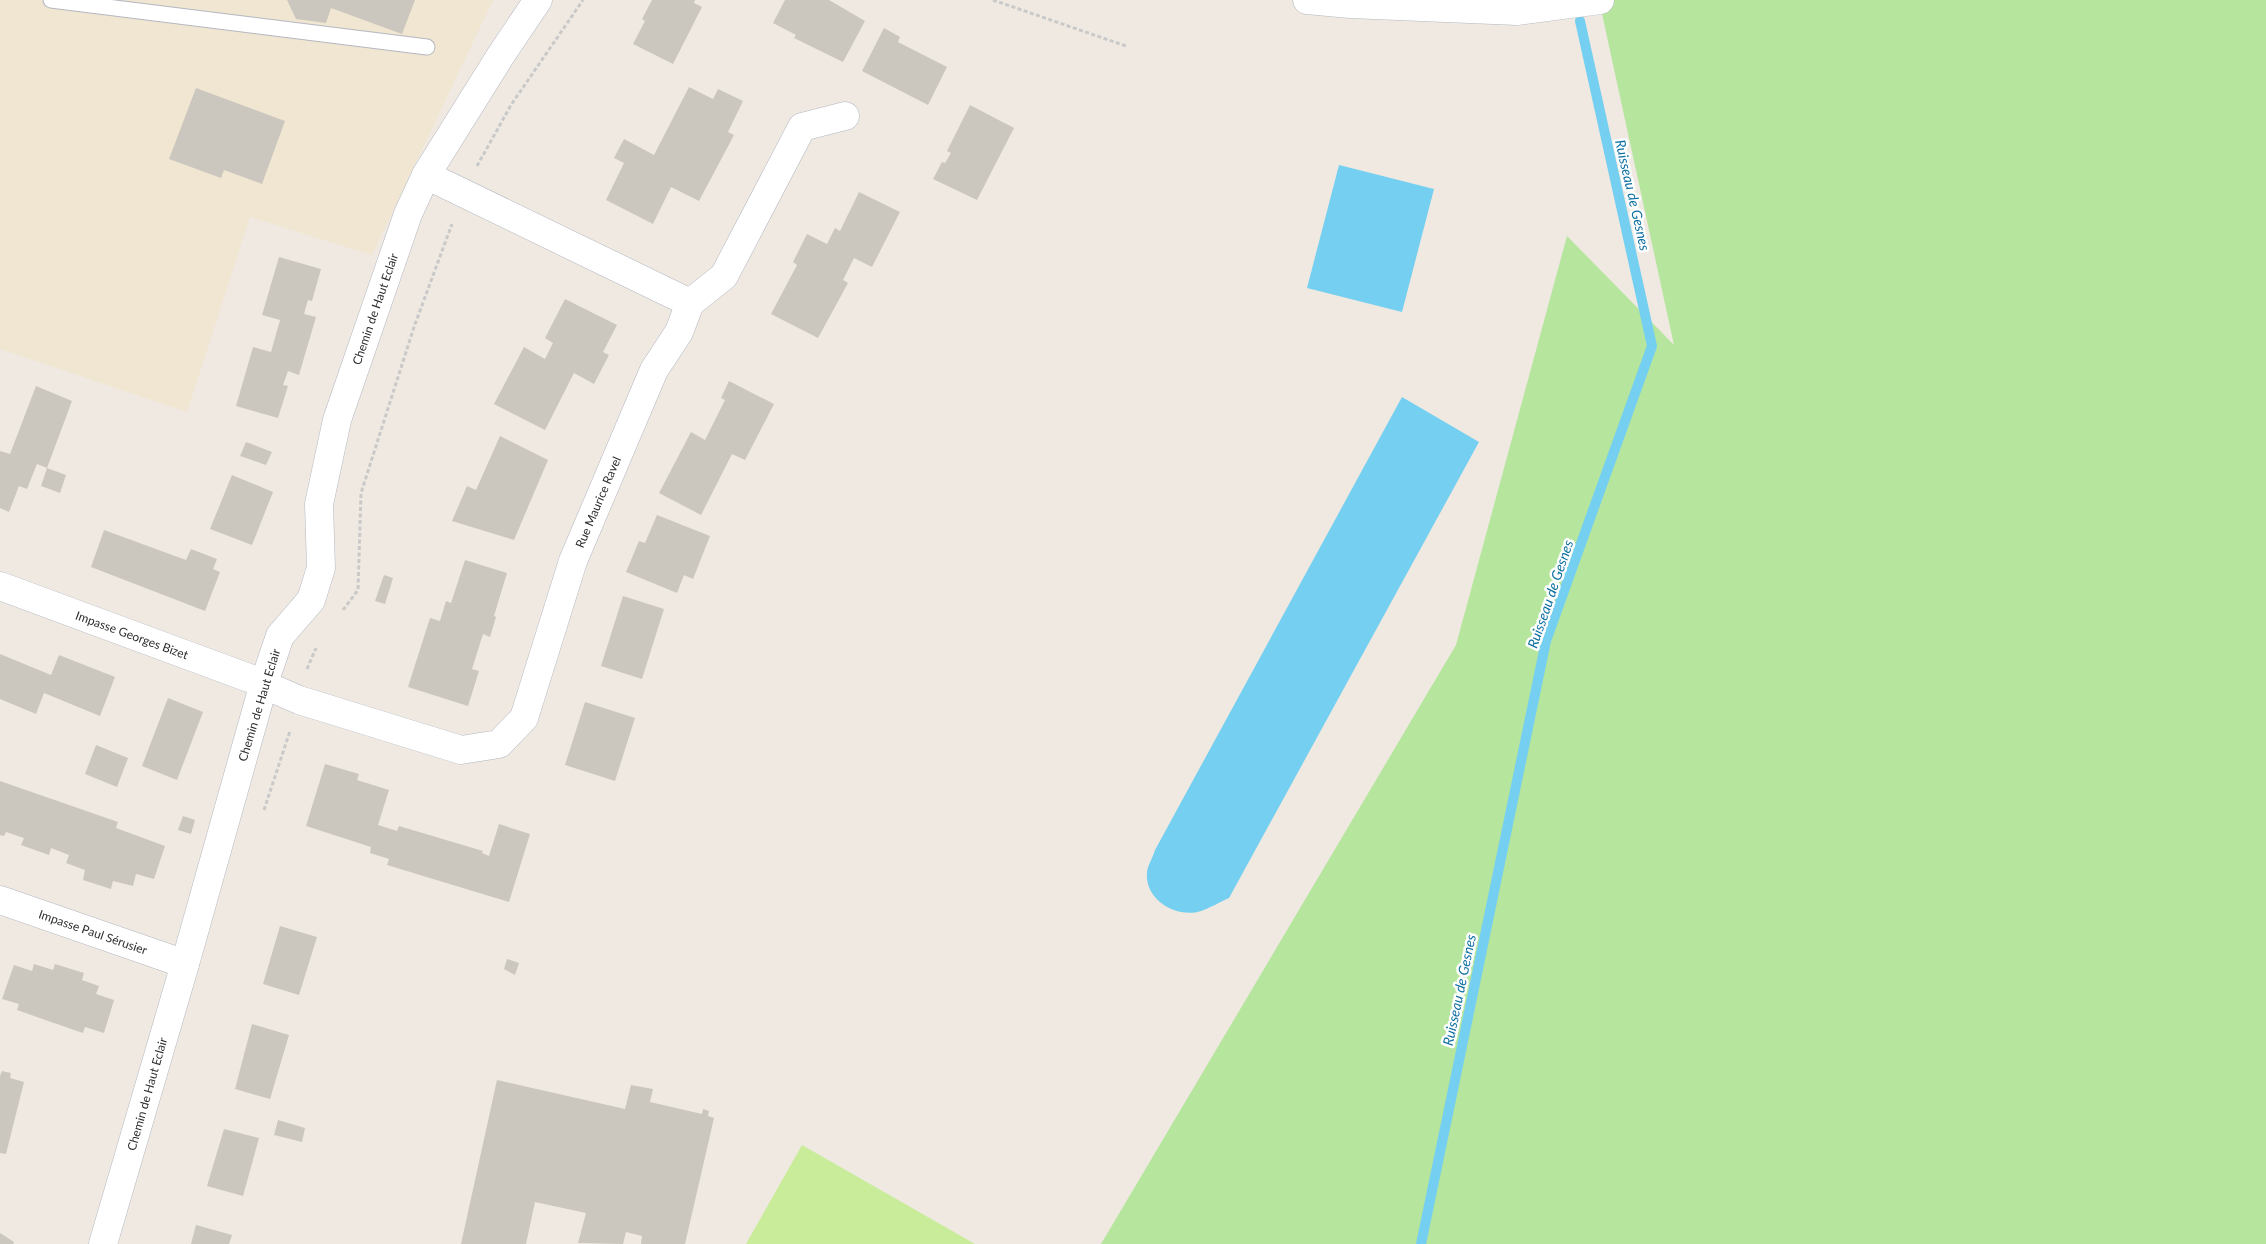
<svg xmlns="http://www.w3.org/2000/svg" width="2266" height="1244" viewBox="0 0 2266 1244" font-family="Lato,sans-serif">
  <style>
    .education { fill: #f0e6d1 }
    .green { fill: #b6e59e }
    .pitch { fill: #c9ec9a }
    .water { fill: #75cff0 }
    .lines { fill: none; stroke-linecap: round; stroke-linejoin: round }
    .stream { stroke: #75cff0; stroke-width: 10 }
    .building { fill: #cbc7bf }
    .service-casing { stroke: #b4b7c1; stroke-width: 17 }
    .minor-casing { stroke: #b4b7c1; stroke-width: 29 }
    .path { stroke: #c9c9c9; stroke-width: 3; stroke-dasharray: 4 2.5; stroke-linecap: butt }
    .service { stroke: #fff; stroke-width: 15 }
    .minor { stroke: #fff; stroke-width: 28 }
    .labels { text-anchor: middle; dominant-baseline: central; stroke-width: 5; stroke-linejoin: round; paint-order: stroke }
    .street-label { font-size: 12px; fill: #2e2e2e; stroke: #fff }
    .water-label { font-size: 14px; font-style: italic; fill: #0d6fa3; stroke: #fff }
  </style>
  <rect width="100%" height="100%" fill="#efe9e1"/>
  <!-- education -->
  <path class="education" d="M0,0H493L372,255L250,217L187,412L0,349Z"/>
  <!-- green -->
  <path class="green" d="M1599,0H2266V1244H1101L1456,645L1567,236L1674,345Z"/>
  <!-- pitch -->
  <path class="pitch" d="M802,1145L975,1244H746Z"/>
  <!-- water -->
  <g class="water">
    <path d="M1339,165L1434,189L1402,312L1307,288Z"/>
    <path d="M1402,397L1479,442L1229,898C1220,902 1210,908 1201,911C1177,919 1144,900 1147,872C1148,865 1153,857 1155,850Z"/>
  </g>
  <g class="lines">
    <!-- stream -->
    <path class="stream" d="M1421,1244L1546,641L1652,346L1580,21"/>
  </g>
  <!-- building -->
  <g class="building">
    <path d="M287,0H415L402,34L331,8L326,23L296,19Z"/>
    <path d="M652,0H695L694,3L702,7L673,64L633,44L645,21L642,19Z"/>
    <path d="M785,0H829L865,21L843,62L794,38L796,35L773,23Z"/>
    <path d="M884,28L900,37L898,42L947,67L928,105L862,71Z"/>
    <path d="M689,87L713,99L718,89L743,101L728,132L734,135L699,201L671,187L653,224L606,200L624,163L614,158L624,139L654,155Z"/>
    <path d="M196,88L285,121L262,184L224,170L221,178L169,159Z"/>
    <path d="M970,105L1014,128L977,200L933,179L942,162L945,163L951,153L947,151Z"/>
    <path d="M859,192L900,212L872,267L854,258L843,280L848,283L818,338L771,314L797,265L793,262L807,234L827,244L835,228L840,231Z"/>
    <path d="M279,257L321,269L312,301L308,300L304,314L316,317L299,375L288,371L283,385L288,386L278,418L236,406L253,347L271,352L280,320L262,315Z"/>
    <path d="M565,299L617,325L603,352L609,355L594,384L574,373L545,430L494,404L524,347L545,359L553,343L545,338Z"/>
    <path d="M729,381L774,404L745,460L732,454L701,515L659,493L691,432L705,440L725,400L721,398Z"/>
    <path d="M36,386L72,401L47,468L37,464L27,489L19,486L9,512L0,508V451L10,454Z"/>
    <path d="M500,436L548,460L514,540L452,521L467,486L476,490Z"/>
    <path d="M246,442L272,452L266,465L240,456Z"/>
    <path d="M47,468L66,475L60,493L41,486Z"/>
    <path d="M232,475L273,492L252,545L210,529Z"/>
    <path d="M657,515L710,536L693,579L684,575L677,593L626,572L639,541L645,543Z"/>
    <path d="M104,530L186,560L191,549L217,559L213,569L220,572L205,611L91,567Z"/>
    <path d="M465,560L507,573L494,616L496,617L490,637L483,634L472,669L479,671L468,706L408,687L430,618L440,621L446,601L451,603Z"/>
    <path d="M384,575L393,578L385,604L375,601Z"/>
    <path d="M623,596L664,609L642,679L601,666Z"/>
    <path d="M0,654L51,675L59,655L115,677L100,716L44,693L36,714L0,699Z"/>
    <path d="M168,698L203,712L177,780L142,766Z"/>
    <path d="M585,702L635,718L615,781L565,765Z"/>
    <path d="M96,745L128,758L117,787L85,774Z"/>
    <path d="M325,764L359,774L357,780L389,790L378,825L397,831L399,826L483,851L482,853L489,856L499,824L530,834L509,902L387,865L389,859L370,853L371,847L306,826Z"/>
    <path d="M0,781L118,822L116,828L165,846L154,879L136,874L133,886L113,881L111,889L83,880L85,870L66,863L69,855L51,848L49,855L21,845L24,838L6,832L4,836L0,835Z"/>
    <path d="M183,816L195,820L191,834L178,830Z"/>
    <path d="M280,926L317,937L299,995L263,984Z"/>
    <path d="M507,959L519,963L515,975L504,969Z"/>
    <path d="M34,964L53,970L55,964L84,973L82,980L99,986L96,994L114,1000L104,1033L85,1027L83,1033L51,1022L17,1010L19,1004L2,999L14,965L32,971Z"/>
    <path d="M252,1024L289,1035L270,1099L235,1089Z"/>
    <path d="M2,1071L11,1073L10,1078L24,1082L6,1154L0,1153V1076Z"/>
    <path d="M497,1080L625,1109L631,1085L653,1089L650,1102L702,1114L703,1109L709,1111L708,1116L714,1118L685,1244H641L642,1236L626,1232L623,1244L578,1243L586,1213L535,1202L526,1244H461Z"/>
    <path d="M278,1120L305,1128L302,1142L274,1135Z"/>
    <path d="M224,1129L259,1138L243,1196L207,1186Z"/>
    <path d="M196,1225L232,1235L229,1244H191Z"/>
    <path d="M0,1233L14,1242L13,1244H0Z"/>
  </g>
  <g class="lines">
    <defs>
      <path id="service" d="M51,0L427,47"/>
      <g id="minor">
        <path d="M1307,0L1350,4L1517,11L1600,0"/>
        <path d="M690,303L724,276L802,127L845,116"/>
        <path d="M0,586L249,678L299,700L461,750L499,744L524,718L573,561L654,370L679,332L690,303L426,175"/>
        <path d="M0,900L185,964"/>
        <path d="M103,1244L185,964L264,683L280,636L311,600L321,568L319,504L337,420L408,214L426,175L501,55L538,0"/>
      </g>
    </defs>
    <!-- service casing -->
    <use href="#service" class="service-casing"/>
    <!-- minor casing -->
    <use href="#minor" class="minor-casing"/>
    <!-- path -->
    <g class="path">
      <path d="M993,0L1126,46"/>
      <path d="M477,166L511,105L583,0"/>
      <path d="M343,610L358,590L361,493L414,327L452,224"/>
      <path d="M307,669L316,648"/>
      <path d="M264,810L290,731"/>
    </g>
    <!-- service -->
    <use href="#service" class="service"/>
    <!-- minor -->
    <use href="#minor" class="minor"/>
  </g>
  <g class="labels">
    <!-- street labels -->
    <g class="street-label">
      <text transform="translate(375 309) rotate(-71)">Chemin de Haut Eclair</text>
      <text transform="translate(598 502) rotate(-67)">Rue Maurice Ravel</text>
      <text transform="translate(132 635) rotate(20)">Impasse Georges Bizet</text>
      <text transform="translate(259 705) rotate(-73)">Chemin de Haut Eclair</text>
      <text transform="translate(93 932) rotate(19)">Impasse Paul Sérusier</text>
      <text transform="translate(147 1094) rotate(-74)">Chemin de Haut Eclair</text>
    </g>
    <!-- water labels -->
    <g class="water-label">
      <text transform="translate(1633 195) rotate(77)">Ruisseau de Gesnes</text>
      <text transform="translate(1550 594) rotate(-71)">Ruisseau de Gesnes</text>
      <text transform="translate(1459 990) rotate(-78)">Ruisseau de Gesnes</text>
    </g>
  </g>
</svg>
